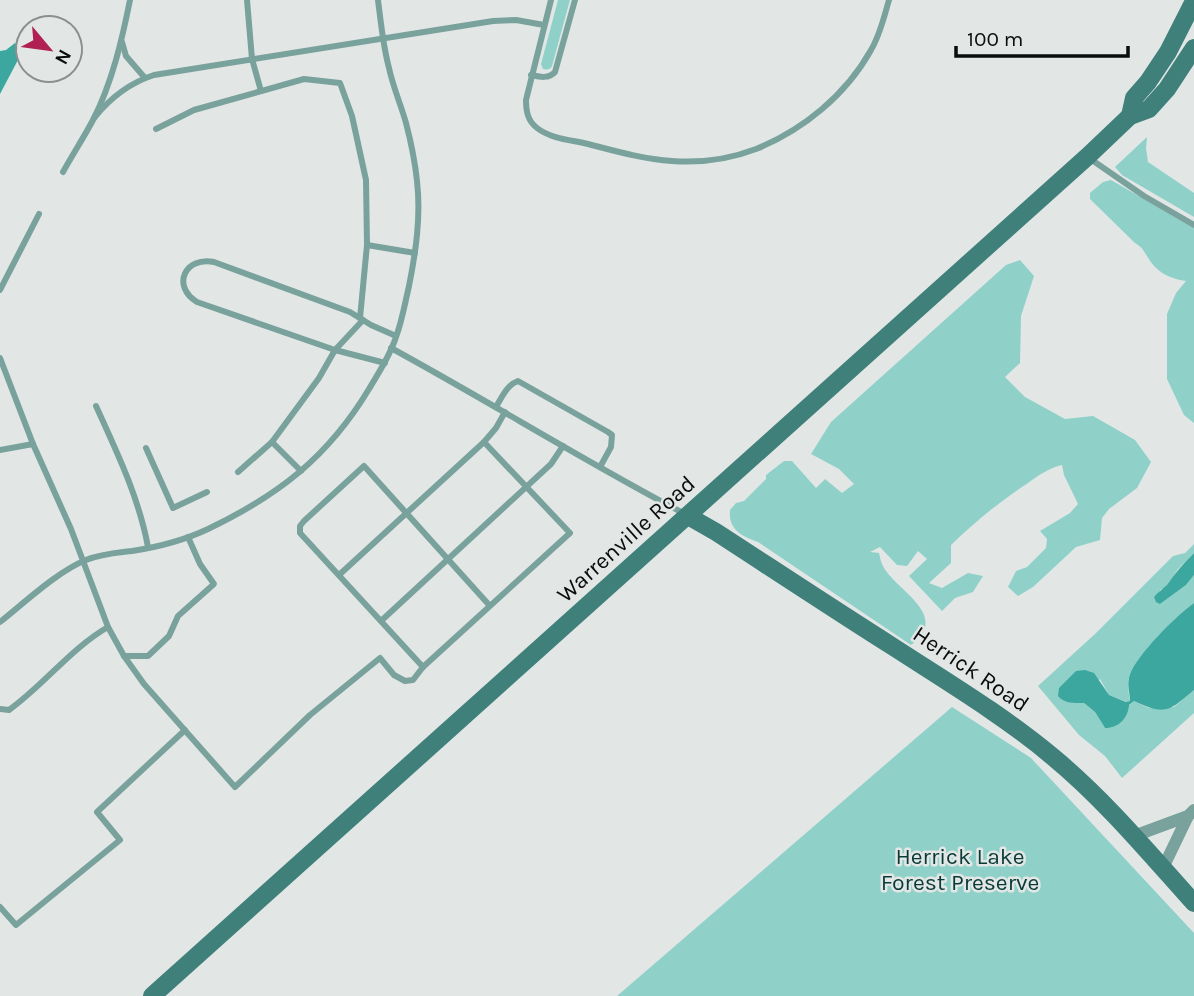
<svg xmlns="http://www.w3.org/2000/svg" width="1194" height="996" viewBox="0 0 1194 996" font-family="Karla,sans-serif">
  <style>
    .green { fill: #8fd1c9 }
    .water { fill: #3ca79e }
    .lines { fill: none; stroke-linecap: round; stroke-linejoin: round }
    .lane { stroke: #7aa29d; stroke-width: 6 }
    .street { stroke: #7aa29d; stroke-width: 12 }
    .secondary { stroke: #40807a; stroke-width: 18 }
    .labels { text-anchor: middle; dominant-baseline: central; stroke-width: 5; stroke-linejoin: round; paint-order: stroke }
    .street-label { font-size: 23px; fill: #0b0c0c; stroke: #e2e7e6 }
    .park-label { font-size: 23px; fill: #083a36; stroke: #e2e7e6 }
  </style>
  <rect width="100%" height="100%" fill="#e2e7e6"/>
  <!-- green -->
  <g class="green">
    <path d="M558,0H570L552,66C550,70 547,70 543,69L541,64Z"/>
    <path d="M1147,137L1146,148L1148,162L1194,193V217L1122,175L1115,167Z"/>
    <path d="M1111,180L1194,228V423L1184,415L1167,379V314L1176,293L1186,281C1169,279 1155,271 1147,256C1143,250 1142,247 1135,243L1090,199V193L1103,182Z"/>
    <path d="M1020,260L1034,276L1021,316L1020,363L1005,377L1025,397L1065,419L1093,416L1135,440L1151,462L1137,488L1109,509L1102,518L1100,540L1076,547L1033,587L1018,596L1008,587L1016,571L1027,567L1046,548L1047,539L1040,531L1070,513L1078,504L1064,475L1062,465C1049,468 1039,475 1028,483C1000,501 975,522 951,545V563L929,583L942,588L968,573L983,576L973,592L955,598L942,611L909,576L927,559L918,551L907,566L897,565L880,547L870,552L879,553C880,556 880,560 882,564C892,589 953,614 911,645L758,542C741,536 728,529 730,510L736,503L744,501L766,479V475L784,461H792L816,488L825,479L842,493L854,484L839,469L811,454L831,422L1006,265Z"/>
    <path d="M1194,544V553L1178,569L1165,588L1160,590V604L1186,585L1194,575V603C1178,614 1132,660 1129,678C1127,685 1129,694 1130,701L1127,702L1109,695L1100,679L1073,703H1084L1095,712L1105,728L1134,701L1149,708L1174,707L1194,690V713L1122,778L1105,756L1079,735L1038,686L1095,634L1173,556L1185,553Z"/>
    <path d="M952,707L1031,758L1194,933V996H617Z"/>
  </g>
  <!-- water -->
  <g class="water">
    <path d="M15,43L18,46L19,58L0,94V51L6,50Z"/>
    <path d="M1194,553V575L1186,585L1160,604L1156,602L1154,597C1158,592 1163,589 1167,585C1175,573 1184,563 1194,553Z"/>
    <path d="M1194,603V690C1169,711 1166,716 1134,701L1129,705C1128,718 1119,728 1105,728L1095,712L1084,703C1074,703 1065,704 1058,696L1059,688L1076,671L1085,670L1094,673L1109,695L1126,702L1130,701C1130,694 1127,685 1129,679C1131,660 1178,614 1194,603Z"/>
  </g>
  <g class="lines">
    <!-- lane -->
    <g class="lane">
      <path d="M247,0L252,59L261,91"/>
      <path d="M551,0L526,100C526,112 528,121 537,128C551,139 572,140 588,144C615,151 643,159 672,161C699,163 730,159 756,149C803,130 846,95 871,50C880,35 884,17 889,0"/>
      <path d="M122,42L126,56L145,78"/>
      <path d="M531,75C540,77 549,79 555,72L575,0"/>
      <path d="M94,118C111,97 129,83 154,75L493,21L516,20L544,25"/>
      <path d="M156,129L194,110L304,79L340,83L352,116L366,180L367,245L360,318"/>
      <path d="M1089,158L1144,196L1194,225"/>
      <path d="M63,172C73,154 84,137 93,120C112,83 122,40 130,0"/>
      <path d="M367,245L415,253"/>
      <path d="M0,290L39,214"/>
      <path d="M391,348C490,402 586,462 685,514"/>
      <path d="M0,358L33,444L71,529L108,627L124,656L144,684L235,787L310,715L380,658L394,675L405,681L413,680L423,667"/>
      <path d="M385,363L335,350L197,302C171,286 185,256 214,262L350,312L371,325L396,336"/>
      <path d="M96,406C117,452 139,498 148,547"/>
      <path d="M496,407C502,397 507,385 518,381L608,432L612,435L611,447L600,467"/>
      <path d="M272,442L301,471"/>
      <path d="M484,442L570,533L423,667L300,533V526L304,521L364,466L490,606"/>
      <path d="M146,448L173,508L207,492"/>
      <path d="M0,450L33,444"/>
      <path d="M238,472L272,442L319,378L335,350L363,320"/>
      <path d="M339,575L484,442L496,428L505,412"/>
      <path d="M381,621L551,464L563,446"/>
      <path d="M0,622C24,603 58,571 86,560C101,554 116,553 132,551C158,547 185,540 208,529C279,495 328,457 369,389C379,372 390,356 396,337C402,321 405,303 409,286C416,251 421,216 417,181C415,162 411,142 406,123C401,105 393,87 389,68C383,46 381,23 378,0"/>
      <path d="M124,656H148L169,636L178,616L214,584L200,564L188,537"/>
      <path d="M0,709L9,710C44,685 70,649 108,627"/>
      <path d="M0,907L16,925L120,840L97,812L185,730"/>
    </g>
    <!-- street -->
    <g class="street">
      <path d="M1134,836L1188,816L1194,810"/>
      <path d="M1163,868L1188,816"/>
    </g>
    <!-- secondary -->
    <g class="secondary">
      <path d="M1130,116L1134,98L1148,82L1168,52L1194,1"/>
      <path d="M688,516L716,532C776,571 835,610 895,648C949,683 1004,716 1053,757C1105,800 1149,853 1194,903"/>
      <path d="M152,996L1088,156L1130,116L1149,109L1167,89L1194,48"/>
    </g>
  </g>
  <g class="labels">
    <!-- street labels -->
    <g class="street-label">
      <text transform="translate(626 539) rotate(-42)">Warrenville Road</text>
      <text transform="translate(971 669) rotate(34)">Herrick Road</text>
    </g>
    <!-- park labels -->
    <g class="park-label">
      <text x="960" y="856">Herrick Lake<tspan x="960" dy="26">Forest Preserve</tspan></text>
    </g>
  </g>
  <!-- north arrow -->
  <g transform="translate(49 49) rotate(119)"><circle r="33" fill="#e2e7e6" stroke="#8c8f8f" stroke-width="2"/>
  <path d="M0-5L12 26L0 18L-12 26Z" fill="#b02052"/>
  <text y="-10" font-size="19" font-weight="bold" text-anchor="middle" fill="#0b0c0c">N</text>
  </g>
  <!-- scale -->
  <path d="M956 46v10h172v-10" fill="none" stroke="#0b0c0c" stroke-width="3.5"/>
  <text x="967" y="46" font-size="21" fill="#0b0c0c" stroke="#e2e7e6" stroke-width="5" paint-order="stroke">100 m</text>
</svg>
